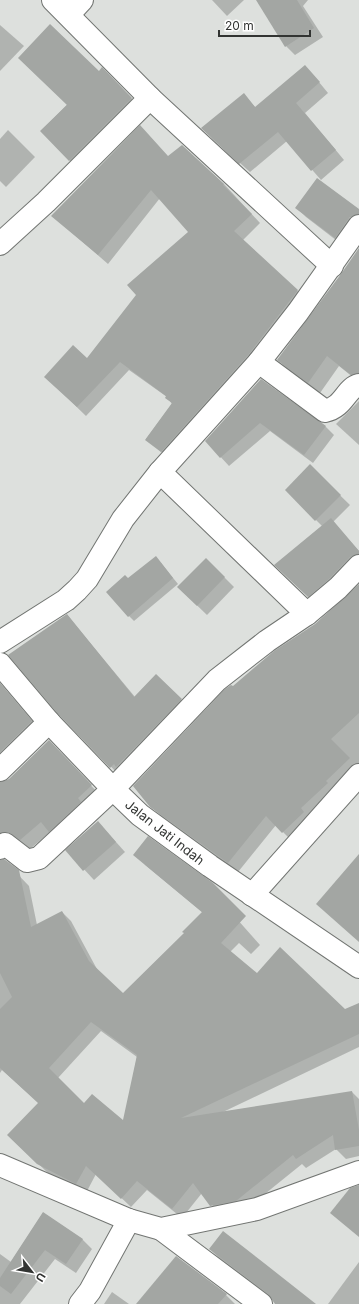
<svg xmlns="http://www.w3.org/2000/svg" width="359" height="1304" viewBox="0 0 359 1304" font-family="Inter,sans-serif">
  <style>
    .shadow { fill: #0003; fill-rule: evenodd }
    .building { fill: #a3a6a3; fill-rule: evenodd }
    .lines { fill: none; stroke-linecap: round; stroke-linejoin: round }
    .minor-casing { stroke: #727572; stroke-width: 24 }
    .minor { stroke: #fff; stroke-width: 22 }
    .labels { text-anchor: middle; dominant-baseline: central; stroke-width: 3; stroke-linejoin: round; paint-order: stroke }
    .street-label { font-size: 13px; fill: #323432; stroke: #fff }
  </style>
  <rect width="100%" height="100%" fill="#dde0dd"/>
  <!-- shadow -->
  <g class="shadow">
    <path d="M212,0H244L227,16Z"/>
    <path d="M257,0H308L303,6L323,37L295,55L286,46Z"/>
    <path d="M0,25L24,46L0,71Z"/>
    <path d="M102,69L141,108L79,170L41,131Z"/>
    <path d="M314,76L328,93L305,113L344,160L321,180L287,141L250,172L212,138L244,95L256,108Z"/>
    <path d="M8,130L35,157L6,187L0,181V139Z"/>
    <path d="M182,146L224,184L260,223L243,240L307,300L171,460L146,439L172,404L167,397L129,370L86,416L54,385L87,360L189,232L160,198L108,264L62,224L168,157Z"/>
    <path d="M297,208L345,214L359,226L345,247L306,217Z"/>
    <path d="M359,249V382L339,366L320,393L290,371L278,360L342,275Z"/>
    <path d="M261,380L326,427L334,435L313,463L270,431L229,466L206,441Z"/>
    <path d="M359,401V445L336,424Z"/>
    <path d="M310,466L350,505L333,522L359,551V567L318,606L276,565L322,526L286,490Z"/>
    <path d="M206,559L234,587L207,615L178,587Z"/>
    <path d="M161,563L178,584L134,621L129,616L128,580Z"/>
    <path d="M359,585V768L289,838L276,825L238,872L161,816L151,806L233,687L315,625Z"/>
    <path d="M67,615L135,697L156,675L189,708L119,775L59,713Z"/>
    <path d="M0,683L41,731L0,771Z"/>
    <path d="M58,751L100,795L59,840L50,832L30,849L18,841L0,850V783H4Z"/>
    <path d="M98,822L125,852L94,880L67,851Z"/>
    <path d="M4,860L29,886L37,925L62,912L71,921L98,971L123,994L185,933L203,913L144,864L221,901L260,945L251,954L239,943L230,952L257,975L345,1010L359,1004V1047L223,1112L352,1092L359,1099V1156L346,1159L336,1149L306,1168L302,1164L245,1210L221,1215L202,1193L182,1218L147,1190L131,1207L96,1174L86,1193L48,1173L8,1135L39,1103L2,1070L0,1073V861ZM101,1031L137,1057L124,1122L84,1105L58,1078Z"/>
    <path d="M43,1213L82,1239L92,1249L76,1273L55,1259L20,1304H0V1254L11,1262Z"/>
    <path d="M210,1249L315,1304H276L272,1298L219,1258Z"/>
    <path d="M359,1262V1304H328Z"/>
    <path d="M112,1292L129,1304H104Z"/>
    <path d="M226,1295L235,1304H166Z"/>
  </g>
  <!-- building -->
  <g class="building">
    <path d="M256,0H297L314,28L285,47Z"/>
    <path d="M50,24L99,71L102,67L132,98L69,161L40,131L67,105L18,58Z"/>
    <path d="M305,65L320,82L296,103L336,150L311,171L278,132L239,164L201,128L244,93L255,107Z"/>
    <path d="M140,125L168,156L182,145L224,184L223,185L252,214L234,231L298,290L249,354L161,452L145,440L172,403L165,398L166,396L120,362L77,407L44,377L73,345L87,358L136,295L127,285L188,232L151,190L98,255L51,216Z"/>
    <path d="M317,178L359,209V214L349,218L335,238L295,208Z"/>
    <path d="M359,248V373L351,375L327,356L308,383L277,360L341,274Z"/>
    <path d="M261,379L326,426L304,455L260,423L220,458L205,441Z"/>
    <path d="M310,464L341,495L315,521L285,490Z"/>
    <path d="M331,518L359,551V554L350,557L329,579L308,597L274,565Z"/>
    <path d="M156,556L173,578L128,617L106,592L125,575L128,578Z"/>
    <path d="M206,558L225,577L197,606L177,587Z"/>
    <path d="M359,584V713L331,739L350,758L326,781L328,783L301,808L304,812L282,833L266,816L228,863L150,807L133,786L225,689L231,685L233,686L274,651L315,624Z"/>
    <path d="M67,614L134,697L156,674L182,699L116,767L114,764L110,768L58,714L8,655Z"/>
    <path d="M0,683L32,721L0,752Z"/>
    <path d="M49,740L92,785L78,798L81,802L49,832L41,822L20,840L8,832L0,833V782L9,779Z"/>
    <path d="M98,821L116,842L83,871L65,850Z"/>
    <path d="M148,836L213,883L246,916L221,943L257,973L280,947L345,1009L359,1003V1034L181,1118L352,1091L359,1130V1146L335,1150L333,1135L296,1159L293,1155L236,1201L210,1206L193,1183L172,1209L137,1181L121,1199L86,1166L76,1184L37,1164L7,1135L38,1103L0,1068V1009L12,997L0,973V860L4,859L19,870L31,927L62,911L89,961L123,993L184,933L182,932L202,912L133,855ZM91,1022L137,1055L123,1120L92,1094L84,1103L49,1068Z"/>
    <path d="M359,854V942L316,904Z"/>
    <path d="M359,1185V1237L330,1213L350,1188Z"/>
    <path d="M43,1212L83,1239L66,1264L45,1250L11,1294L0,1286V1278Z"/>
    <path d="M223,1231L264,1263L316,1304H275L268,1294L209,1249Z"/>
    <path d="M176,1256L227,1294L218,1304H136Z"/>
  </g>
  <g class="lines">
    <defs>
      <g id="minor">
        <path d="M53,0L150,98L332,266"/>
        <path d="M69,14L82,0"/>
        <path d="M0,244L46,202L150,98"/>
        <path d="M259,362L325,411C344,407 346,388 359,385"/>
        <path d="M160,472L307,614"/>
        <path d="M0,642L66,600L77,590L87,579L123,519L160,472L259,362L298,312L359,226"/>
        <path d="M0,664L49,722L113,789L140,815L210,866L359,967"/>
        <path d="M0,770L49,722"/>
        <path d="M0,848L5,844L27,861L39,858L113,789L217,680L267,641L307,614L338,588L359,566"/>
        <path d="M252,895L359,775"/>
        <path d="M0,1165L129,1220L161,1229L257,1209L359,1172"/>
        <path d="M161,1229L261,1304"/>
        <path d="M80,1304L90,1291L129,1220"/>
      </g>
    </defs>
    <!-- minor casing -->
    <use href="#minor" class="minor-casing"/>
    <!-- minor -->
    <use href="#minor" class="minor"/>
  </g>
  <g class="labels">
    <!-- street labels -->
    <g class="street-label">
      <text transform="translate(165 832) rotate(38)">Jalan Jati Indah</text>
    </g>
  </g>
  <!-- north arrow -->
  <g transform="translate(32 1272) rotate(121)" stroke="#ffffff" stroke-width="3" paint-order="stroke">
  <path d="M0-3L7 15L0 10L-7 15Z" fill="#323432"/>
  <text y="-6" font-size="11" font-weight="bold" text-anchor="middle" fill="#323432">U</text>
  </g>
  <!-- scale -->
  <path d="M219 30v6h91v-6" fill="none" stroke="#323432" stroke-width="2"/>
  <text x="225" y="30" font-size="12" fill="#323432" stroke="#ffffff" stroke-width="3" paint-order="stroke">20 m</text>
</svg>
